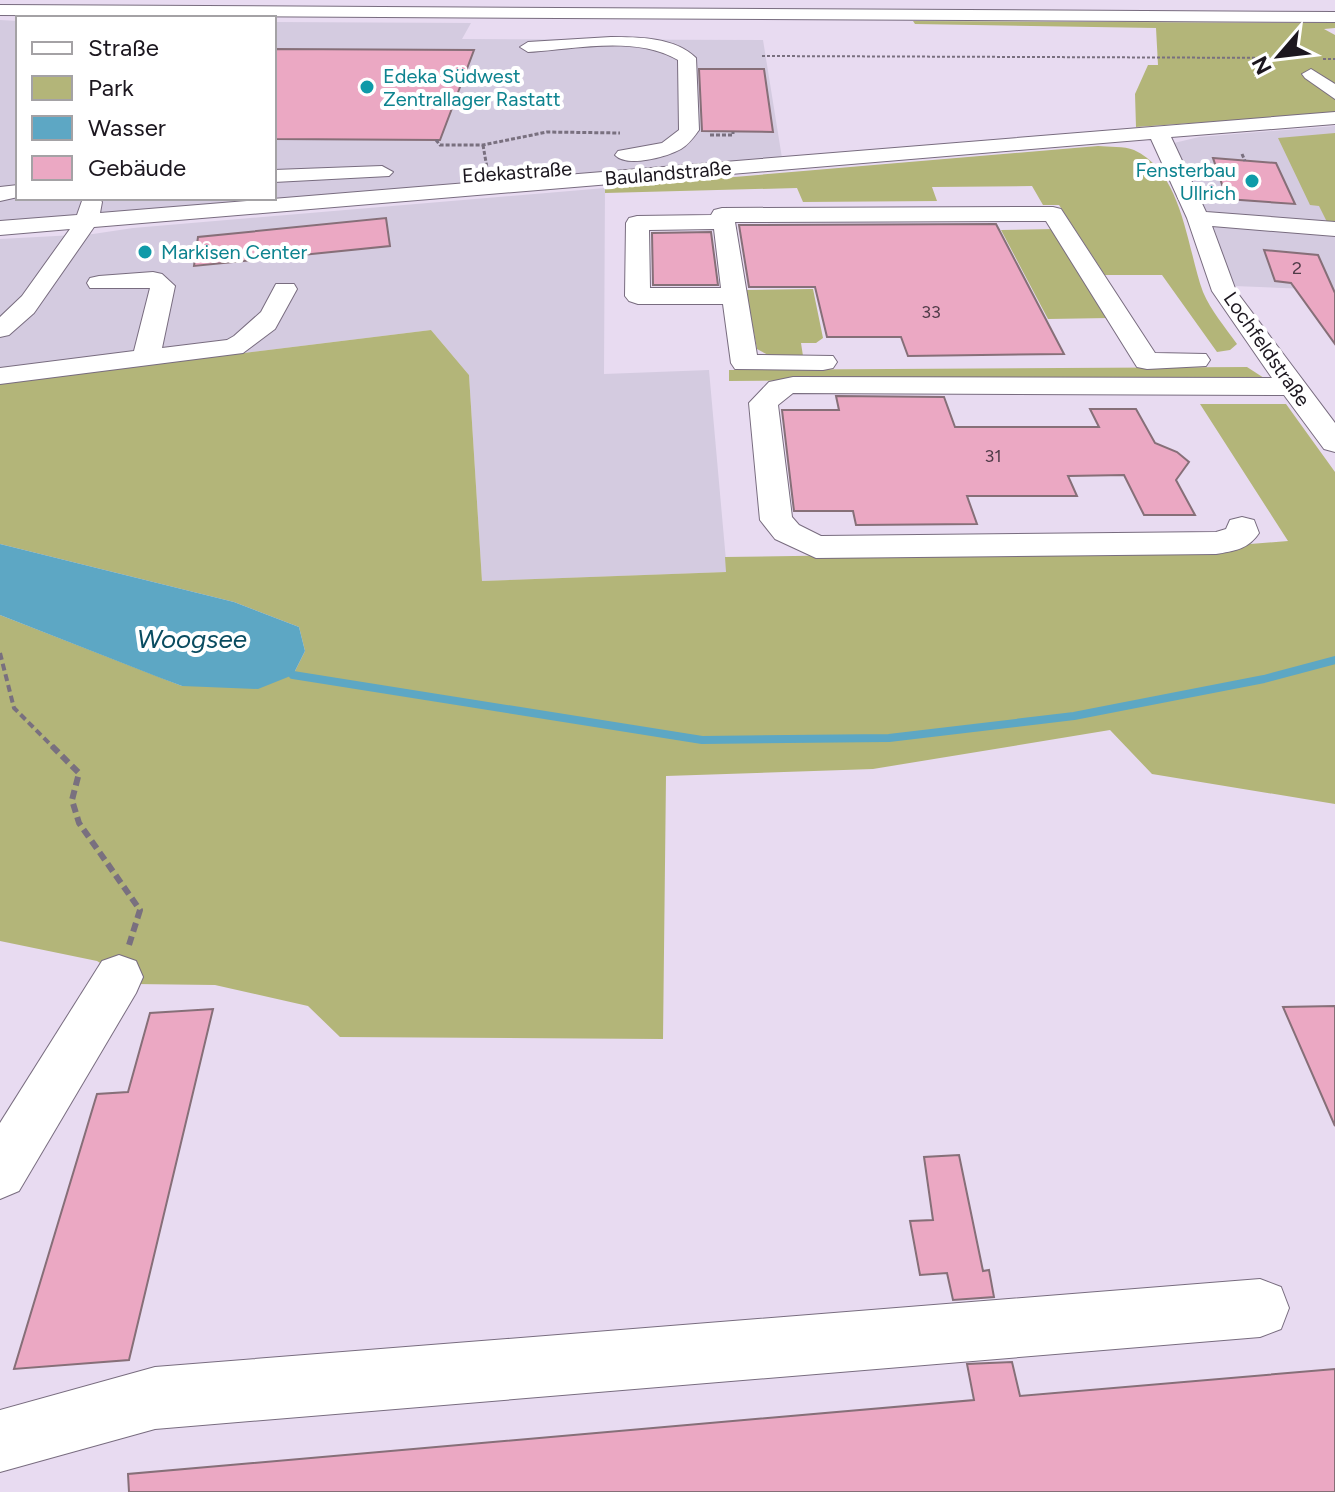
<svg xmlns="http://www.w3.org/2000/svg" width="1335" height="1492" viewBox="0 0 1335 1492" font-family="Figtree,sans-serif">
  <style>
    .commercial { fill: #d4cbe0 }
    .green { fill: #b3b579 }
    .water { fill: #5da7c4 }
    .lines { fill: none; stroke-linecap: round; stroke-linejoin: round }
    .stream { stroke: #5da7c4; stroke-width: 8 }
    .building { fill: #eba8c3; stroke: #866f78; stroke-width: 2 }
    .minor-casing { stroke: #786c7f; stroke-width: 2 }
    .highway-casing { stroke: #786c7f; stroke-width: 2 }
    .path-far3 { stroke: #79707f; stroke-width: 2; stroke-dasharray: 3 2; stroke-linecap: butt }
    .path-far2 { stroke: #79707f; stroke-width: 3; stroke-dasharray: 4 2; stroke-linecap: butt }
    .path-far1 { stroke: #79707f; stroke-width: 4; stroke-dasharray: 7 4; stroke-linecap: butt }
    .path { stroke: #79707f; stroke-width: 6; stroke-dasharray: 9 5; stroke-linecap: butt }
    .minor { fill: #fff; fill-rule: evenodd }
    .highway { fill: #fff; fill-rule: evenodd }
    .culture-dot { fill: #0f9aa8; stroke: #fff; stroke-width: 3 }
    .labels { text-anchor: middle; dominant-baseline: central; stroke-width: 8; stroke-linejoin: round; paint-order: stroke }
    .far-number-label { font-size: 18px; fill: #503b48 }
    .far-culture-label { font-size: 20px; fill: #0d838f; stroke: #fff; text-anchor: start }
    .far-street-label { font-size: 20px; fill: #1c171f; stroke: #fff }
    .water-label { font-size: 26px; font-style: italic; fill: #0a4c60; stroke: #fff }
  </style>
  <rect width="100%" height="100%" fill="#e8dbf1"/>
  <!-- commercial -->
  <g class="commercial">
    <path d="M0,20L18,21V198H274V22L471,23L462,39L763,40L782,158L0,222Z"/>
    <path d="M1335,126V290L1234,286L1198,218L1174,143L1199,137Z"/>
    <path d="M605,188L604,374L709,370L727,572L482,581L469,375L431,330L0,383V239L93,234L133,228Z"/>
  </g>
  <!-- green -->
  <g class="green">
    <path d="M913,21L1335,23V28L1324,29L1335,35V113L1136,127L1135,94L1148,65H1158L1156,28L915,24Z"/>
    <path d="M1335,133V223L1327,222L1319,206L1310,205L1278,138Z"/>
    <path d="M1098,146C1109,147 1124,146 1134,150C1183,172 1187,249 1203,292C1211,311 1225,327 1237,344L1230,350L1217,352L1162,275H1105L1059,205H1043L1032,186L932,187L937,201L803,202L797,188L605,193V188Z"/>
    <path d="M1055,229L1109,318L1048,319L1001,230Z"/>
    <path d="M813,289L823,338L816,343H801L803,356H770L757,349L746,290Z"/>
    <path d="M431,330L469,375L482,581L726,572L725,557L1175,550L1288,541L1200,404H1286L1335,472V804L1152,774L1110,730L873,769L666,776L663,1039L340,1037L308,1006L215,985L134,984L97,961L0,941V615L182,686L293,675L305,651L299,627L234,602L0,544V383Z"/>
    <path d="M1247,367L1264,378L729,381V370Z"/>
  </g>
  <!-- water -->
  <path class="water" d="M0,544L234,602L299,627L305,651L293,675L258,689L182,686L158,677L0,615Z"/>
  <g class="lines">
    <!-- stream -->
    <path class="stream" d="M293,675L702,740L889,738L1074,716L1264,679L1335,660"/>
  </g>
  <!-- building -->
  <g class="building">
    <path d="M274,49L474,50L440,140L274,139Z"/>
    <path d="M699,69H764L773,132L702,131Z"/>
    <path d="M1213,158L1276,163L1295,204L1227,199Z"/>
    <path d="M386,218L390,246L194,266L198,237Z"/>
    <path d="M996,224L1064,354L908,356L901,337H827L815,287H749L739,225Z"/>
    <path d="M711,232L718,285H653L652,233Z"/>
    <path d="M1264,250L1318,255L1335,293V344L1291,283L1275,281Z"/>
    <path d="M836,396L944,397L955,427H1099L1090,409H1136L1155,443L1177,452L1189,462L1176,480L1195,515H1144L1124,475L1068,476L1077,496H967L977,524L856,525L853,511H794L782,410H839Z"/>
    <path d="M1335,1006V1126L1283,1007Z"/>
    <path d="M213,1009L129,1360L14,1369L97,1094L128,1092L150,1013Z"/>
    <path d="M959,1155L983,1271L989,1270L994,1297L953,1300L947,1273L920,1275L910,1221L933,1220L924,1157Z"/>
    <path d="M1012,1362L1020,1396L1335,1369V1492H129L128,1474L974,1400L967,1364Z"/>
  </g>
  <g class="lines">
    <defs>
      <g id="minor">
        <path d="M611,37C638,37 675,37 696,58L699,130C694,137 689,144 681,149C667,157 627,168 615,155L618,151L662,143L679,130L678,60C636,35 575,49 528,52L520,47L528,42Z"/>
        <path d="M1311,69L1335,84V99L1305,78L1302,74Z"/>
        <path d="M1335,112V124L1171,137L1206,212L1335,222V236L1212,226L1236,291L1335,423V452L1324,449L1284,395L793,393L778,405L792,517L799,525L821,536L1216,532L1226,529L1230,520L1242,517L1254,520L1259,533C1249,549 1234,551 1216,554L816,558L775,539L760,520L749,403L769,382L793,377L1272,378L1212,291L1187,218L1151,139L94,227L34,313L9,335L0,337V317L22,296L70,229L0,235V221L77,215L83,198H99L102,202L100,213Z"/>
        <path d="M382,166L393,172L389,176L274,182V170Z"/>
        <path d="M18,185V197L0,201V187Z"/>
        <path d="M1053,207L1061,209L1155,353L1206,354L1210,360L1206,366L1147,369L1137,367L1046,221L735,222L757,355L833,356L837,362L833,368L823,370L735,369L731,363L723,304H638L629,301L625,296L626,223L629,218L637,216L711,215L714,210L722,208ZM714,229L721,288H650L649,230Z"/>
        <path d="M153,272L162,274L175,286L162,348L227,340L234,336L261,312L276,284H294L297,289L275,329L243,353L0,384V368L134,351L150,288H90L87,283L90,278L99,276Z"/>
        <path d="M119,955L136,961L143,977L136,993L19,1191L0,1199V1123L102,961Z"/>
        <path d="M1260,1279L1281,1287L1289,1308L1281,1329L1260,1337L155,1429L0,1472V1410L155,1367Z"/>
      </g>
      <path id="highway" d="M0,5L1335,12V22L0,15Z"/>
    </defs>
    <!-- minor casing -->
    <use href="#minor" class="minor-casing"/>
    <!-- highway casing -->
    <use href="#highway" class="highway-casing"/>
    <!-- path-far3 -->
    <g class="path-far3">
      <path d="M762,56L1297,58"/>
      <path d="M1323,59H1335"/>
    </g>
    <!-- path-far2 -->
    <g class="path-far2">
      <path d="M710,135H733V132"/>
      <path d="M436,140L440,145H483L547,132L620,133"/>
      <path d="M483,145L487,168"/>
      <path d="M1242,154L1245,161"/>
    </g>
    <!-- path-far1 -->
    <path class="path-far1" d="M0,653L14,708L54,748"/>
    <!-- path -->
    <path class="path" d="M52,746L79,773L72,800L79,823L140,910L129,945"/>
    <!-- minor -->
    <use href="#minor" class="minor"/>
    <!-- highway -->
    <use href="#highway" class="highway"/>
  </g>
  <!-- markers -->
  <g class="culture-dot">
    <circle cx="367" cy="87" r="8"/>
    <circle cx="1252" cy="181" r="8"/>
    <circle cx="145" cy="252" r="8"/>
  </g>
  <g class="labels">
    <!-- far-number labels -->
    <g class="far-number-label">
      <text x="1297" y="268">2</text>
      <text x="931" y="312">33</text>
      <text x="993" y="456">31</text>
    </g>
    <!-- far-culture labels -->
    <g class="far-culture-label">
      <text x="383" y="76">Edeka Südwest<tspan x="383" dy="23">Zentrallager Rastatt</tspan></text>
      <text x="1236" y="170" text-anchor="end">Fensterbau<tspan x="1236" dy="23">Ullrich</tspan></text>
      <text x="161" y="252">Markisen Center</text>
    </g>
    <!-- far-street labels -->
    <g class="far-street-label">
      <text transform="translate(517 172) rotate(-4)">Edekastraße</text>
      <text transform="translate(668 173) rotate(-5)">Baulandstraße</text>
      <text transform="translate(1267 349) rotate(55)">Lochfeldstraße</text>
    </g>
    <!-- water labels -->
    <g class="water-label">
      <text x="192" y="639">Woogsee</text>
    </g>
  </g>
  <!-- legend -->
  <rect x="16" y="16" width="260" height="184" fill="#ffffff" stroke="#a4a2a5" stroke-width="2"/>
  <rect x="32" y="42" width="40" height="12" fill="#ffffff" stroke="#a4a2a5" stroke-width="2"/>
  <text x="88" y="56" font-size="24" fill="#1c171f">Straße</text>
  <rect x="32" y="76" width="40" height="24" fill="#b3b579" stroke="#a4a2a5" stroke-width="2"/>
  <text x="88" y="96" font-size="24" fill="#1c171f">Park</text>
  <rect x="32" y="116" width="40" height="24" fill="#5da7c4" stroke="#a4a2a5" stroke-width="2"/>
  <text x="88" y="136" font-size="24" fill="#1c171f">Wasser</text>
  <rect x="32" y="156" width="40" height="24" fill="#eba8c3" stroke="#a4a2a5" stroke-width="2"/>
  <text x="88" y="176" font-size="24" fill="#1c171f">Gebäude</text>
  <!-- north arrow -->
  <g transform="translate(1279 56) rotate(242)" stroke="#ffffff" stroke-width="6" paint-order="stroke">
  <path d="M0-6L14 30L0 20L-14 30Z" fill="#1c171f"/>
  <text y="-12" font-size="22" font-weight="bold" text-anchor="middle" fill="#1c171f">N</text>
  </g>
</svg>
